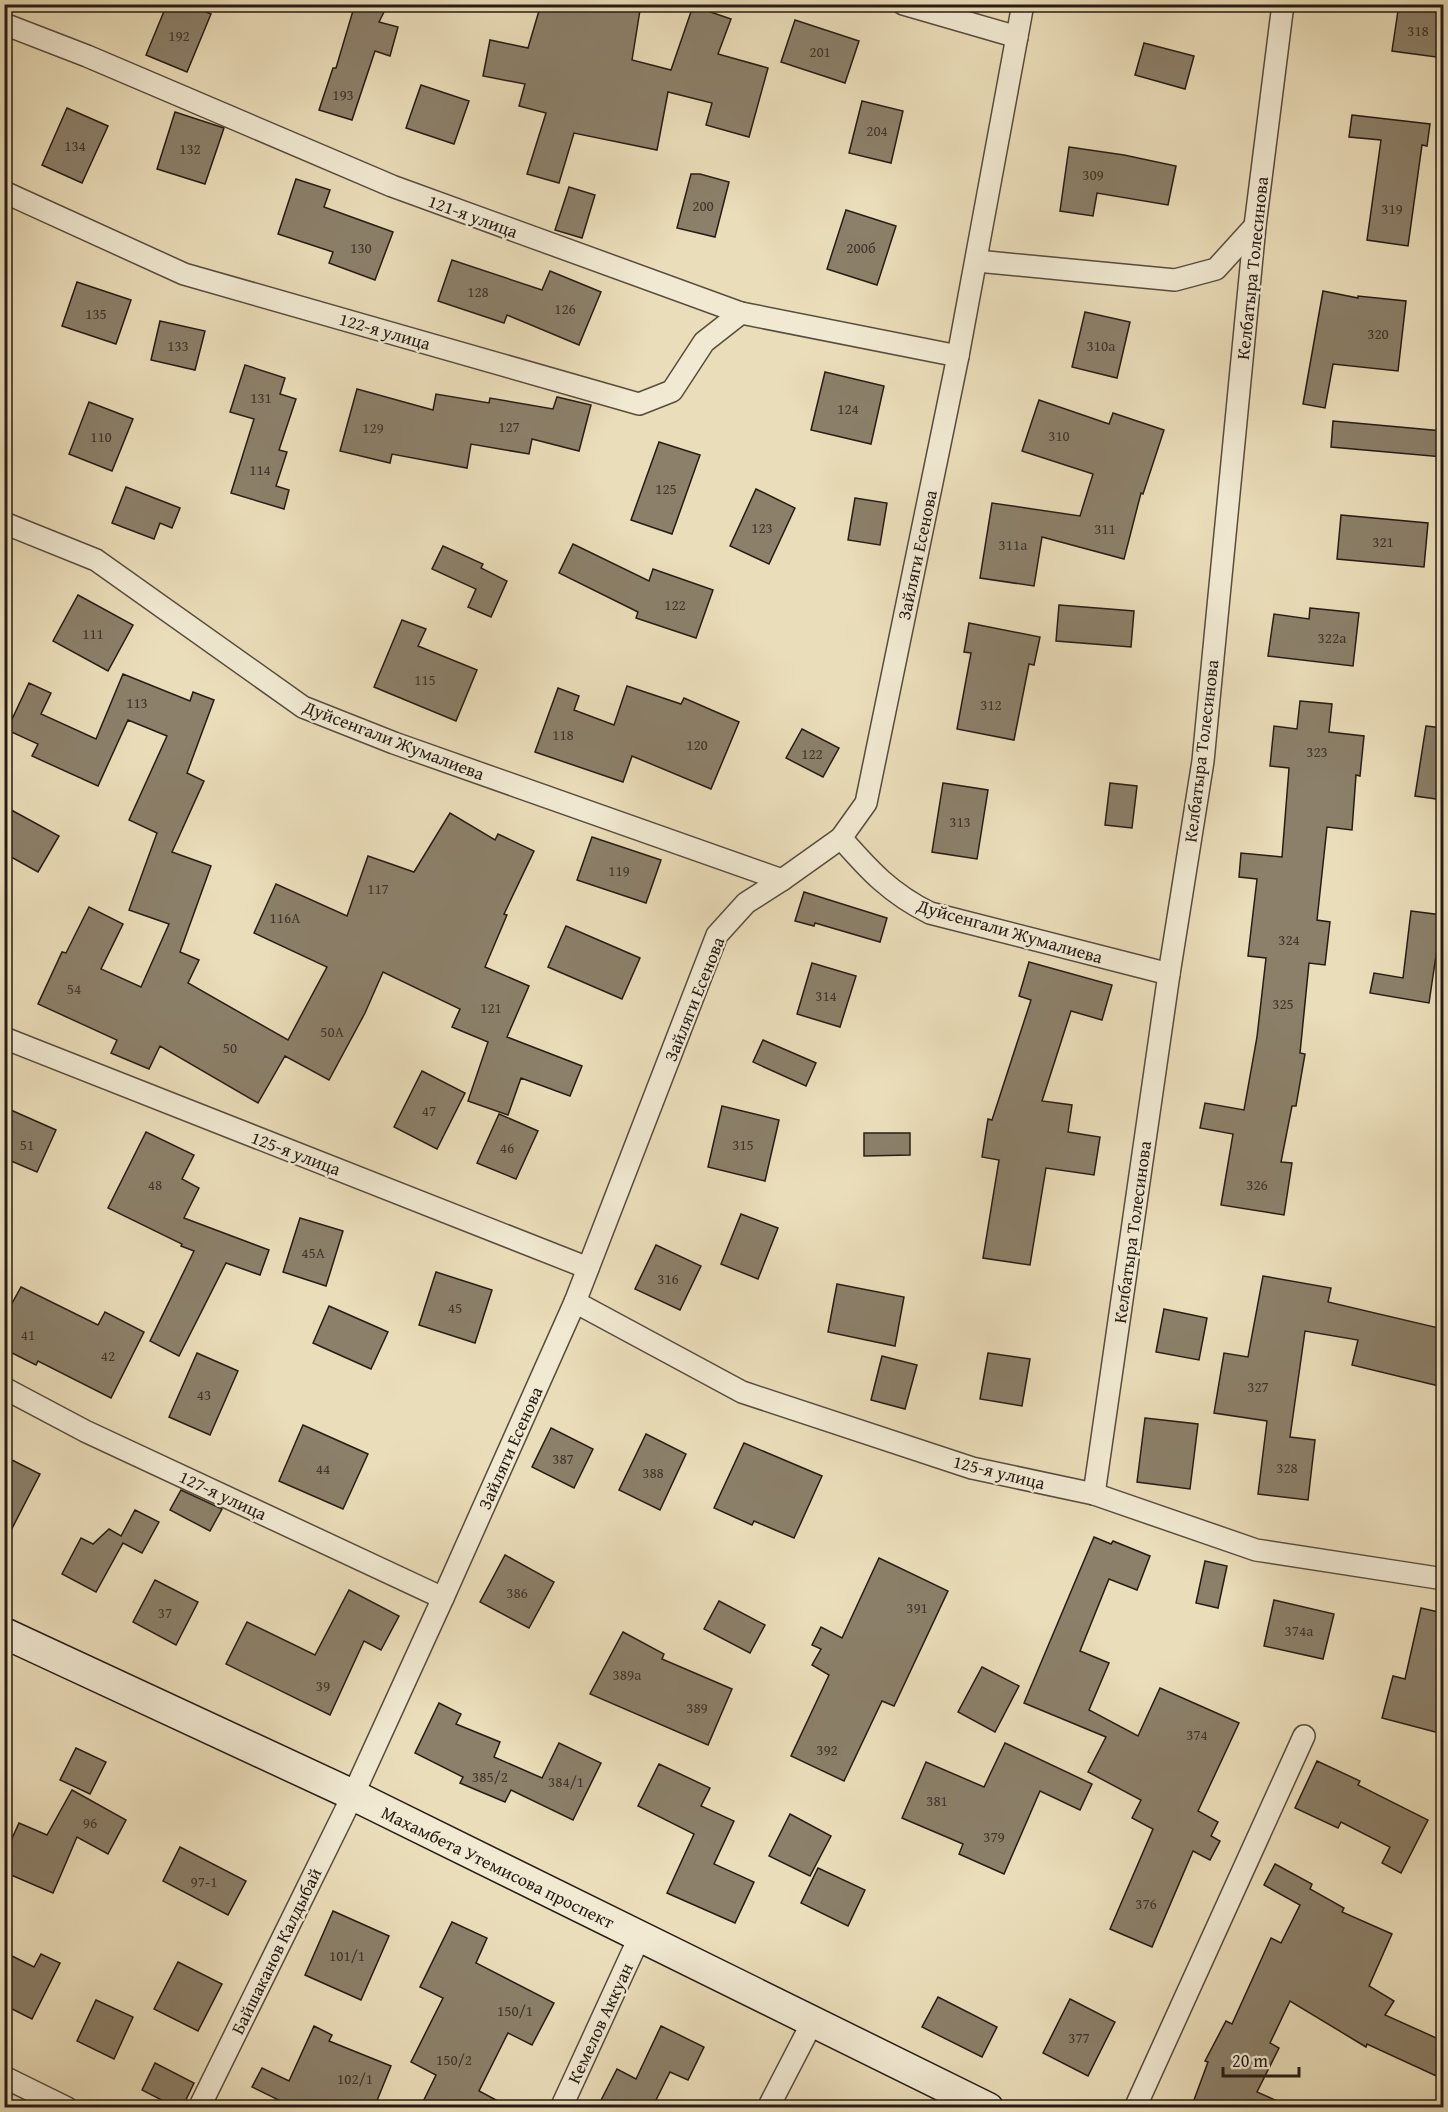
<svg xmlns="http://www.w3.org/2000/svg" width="1448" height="2112" viewBox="0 0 1448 2112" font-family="'Gentium Book Plus',serif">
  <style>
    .building { fill: #8c806a; stroke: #271c14; stroke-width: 1.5 }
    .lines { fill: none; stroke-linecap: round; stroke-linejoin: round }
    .street-casing { stroke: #584c3d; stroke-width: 24 }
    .secondary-casing { stroke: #271c14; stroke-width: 33 }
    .street { stroke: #f1e9d2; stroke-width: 21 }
    .secondary { stroke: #f1e9d2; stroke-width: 30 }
    .labels { text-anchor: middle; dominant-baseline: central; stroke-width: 4.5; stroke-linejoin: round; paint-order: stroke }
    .number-label { font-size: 15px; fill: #40352a }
    .street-label { font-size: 18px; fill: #271c14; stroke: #f1e9d2 }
  </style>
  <rect width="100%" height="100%" fill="#eaddb9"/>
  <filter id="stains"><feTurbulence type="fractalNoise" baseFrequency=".00333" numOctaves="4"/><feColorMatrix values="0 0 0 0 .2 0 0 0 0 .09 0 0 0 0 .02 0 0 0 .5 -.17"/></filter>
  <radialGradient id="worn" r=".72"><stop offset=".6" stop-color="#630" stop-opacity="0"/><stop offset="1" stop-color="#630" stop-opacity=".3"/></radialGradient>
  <!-- building -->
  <g class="building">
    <path d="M167,4H201L199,9L211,14L187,72L146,55Z"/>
    <path d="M355,4H388L379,22L398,27L390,56L375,51L352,120L319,110L333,68H336Z"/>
    <path d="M541,4H641L632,60L671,70L693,6L731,19L718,54L768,68L749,137L706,125L712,103L668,92L657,150L574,133L559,183L527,174L546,113L519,106L525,84L483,76L490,40L528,48Z"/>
    <path d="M1399,4L1443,6L1436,57L1392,51Z"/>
    <path d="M795,20L859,41L845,83L781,62Z"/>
    <path d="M1144,43L1194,56L1185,89L1135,75Z"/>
    <path d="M421,85L469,101L454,144L406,128Z"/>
    <path d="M862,101L903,111L891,163L849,153Z"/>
    <path d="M67,108L108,126L82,183L42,165Z"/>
    <path d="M175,112L224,128L205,184L157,169Z"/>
    <path d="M1352,115L1430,124L1427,146L1422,145L1408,246L1367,240L1381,140L1349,137Z"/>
    <path d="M1069,147L1124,155L1176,166L1168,205L1097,193L1093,216L1060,211Z"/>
    <path d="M691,174H700L729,182L715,237L677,228Z"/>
    <path d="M296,179L330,190L324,207L393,232L375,280L329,263L333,252L278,234Z"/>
    <path d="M569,187L595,195L582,238L555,230Z"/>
    <path d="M846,210L896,226L877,285L827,269Z"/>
    <path d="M452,260L542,290L550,271L601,292L579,345L507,315L504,323L438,301Z"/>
    <path d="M77,282L131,300L116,344L62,326Z"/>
    <path d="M1323,291L1358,298V296L1406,301L1398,371L1333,364L1325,408L1303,404Z"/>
    <path d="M1085,312L1130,322L1117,378L1072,367Z"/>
    <path d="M160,321L205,331L195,370L151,360Z"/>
    <path d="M245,365L285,378L280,394L296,399L279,450L287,452L276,486L289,490L284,509L231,493L254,419L230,412Z"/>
    <path d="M825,372L884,386L871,444L811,430Z"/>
    <path d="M357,389L433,410L436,394L489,403L490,398L553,409L557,397L591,405L579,451L532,439L529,454L471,444L467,468L392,454L390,463L340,451Z"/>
    <path d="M1039,400L1109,424L1113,413L1164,430L1143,494L1141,493L1124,559L1042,537L1034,586L980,578L992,503L1080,516L1093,474L1022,451Z"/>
    <path d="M89,402L133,419L112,471L69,454Z"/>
    <path d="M1333,421L1443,431V457L1331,447Z"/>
    <path d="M659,442L700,455L672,534L631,520Z"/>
    <path d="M126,487L180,508L172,528L160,523L154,539L112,523Z"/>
    <path d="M756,489L795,508L769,564L730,546Z"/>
    <path d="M855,498L887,503L880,545L848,540Z"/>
    <path d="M1341,515L1428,523L1424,567L1337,559Z"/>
    <path d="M573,544L649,581L653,569L713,590L696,638L636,618L638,612L559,573Z"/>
    <path d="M443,546L483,564L481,568L507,581L491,617L468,607L476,589L432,569Z"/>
    <path d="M78,595L133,625L108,671L53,641Z"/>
    <path d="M1059,605L1134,611L1131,647L1056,641Z"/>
    <path d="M1310,608L1359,613L1353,666L1268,656L1274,614L1309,619Z"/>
    <path d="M402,620L426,629L418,646L477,670L456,721L374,687Z"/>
    <path d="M969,623L1040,637L1034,665L1029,664L1014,740L957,729L971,653L964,652Z"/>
    <path d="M123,674L190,701L193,692L214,700L187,773L204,781L172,852L211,866L180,952L199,960L188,983L288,1040L327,967L254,933L276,884L347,916L368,856L414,872L450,813L495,840L498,834L534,851L504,914L507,915L485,967L529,986L507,1037L582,1066L570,1096L521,1078L508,1115L468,1101L488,1042L452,1027L460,1009L383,972L365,1013L329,1080L285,1056L258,1103L160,1046L149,1069L111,1053L117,1040L38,1004L62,952L66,953L89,907L123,924L101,969L141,987L169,924L129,910L157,833L129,820L167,736L128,720L98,786L32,756L38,744L7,730L29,683L51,693L41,714L96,739Z"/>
    <path d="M627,686L681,704L684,698L739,722L711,789L632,756L623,782L535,752L558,688L579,696L574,710L614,725Z"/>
    <path d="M1300,701L1332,704L1329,732L1364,736L1360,776L1356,775L1352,830L1327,827L1317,920L1330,922L1325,965L1309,963L1300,1053L1305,1054L1296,1106H1292L1281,1162L1292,1163L1284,1215L1221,1205L1233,1134L1200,1128L1205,1103L1244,1110L1257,1037L1266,958L1248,956L1257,879L1239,877L1241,853L1282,857L1289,768L1270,766L1274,726L1297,729Z"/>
    <path d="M1426,726L1443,728V800L1415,796Z"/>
    <path d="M802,729L839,748L823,777L786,758Z"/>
    <path d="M943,783L988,790L977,859L932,852Z"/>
    <path d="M1110,783L1137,786L1132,828L1105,825Z"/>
    <path d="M4,806L59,836L38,872L4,853Z"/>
    <path d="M592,837L661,860L646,903L577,880Z"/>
    <path d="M804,892L887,918L880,942L815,923L814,926L795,921Z"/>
    <path d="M1411,911L1442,915L1429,1003L1370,993L1374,973L1403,978Z"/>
    <path d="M566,926L640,958L622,999L548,967Z"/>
    <path d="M1029,962L1112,985L1102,1020L1071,1011L1042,1101L1072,1105L1068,1132L1100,1137L1094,1175L1046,1168L1030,1265L983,1258L999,1160L982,1157L988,1119L992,1120L1031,1000L1019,996Z"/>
    <path d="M812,963L856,976L840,1027L797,1014Z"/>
    <path d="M763,1040L816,1063L806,1086L753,1062Z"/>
    <path d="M422,1071L465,1093L437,1149L394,1127Z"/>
    <path d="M722,1106L779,1120L765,1181L708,1167Z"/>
    <path d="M4,1107L56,1130L37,1172L4,1158Z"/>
    <path d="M499,1114L538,1131L516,1179L477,1163Z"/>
    <path d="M146,1132L194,1155L182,1179L199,1188L184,1218L269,1250L260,1275L226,1263L179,1356L150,1341L194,1251L181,1246L182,1244L108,1208Z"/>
    <path d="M864,1133H910V1155L864,1156Z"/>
    <path d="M741,1214L778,1228L758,1279L721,1264Z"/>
    <path d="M300,1218L343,1231L326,1286L283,1272Z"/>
    <path d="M656,1245L701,1266L680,1310L635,1289Z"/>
    <path d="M436,1272L492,1290L475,1343L419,1325Z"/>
    <path d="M1263,1276L1331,1288L1328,1302L1443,1329V1387L1352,1365L1358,1340L1305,1331L1290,1437L1315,1440L1308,1500L1258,1494L1267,1421L1214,1413L1224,1353L1248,1357Z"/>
    <path d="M837,1284L904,1297L895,1346L828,1332Z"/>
    <path d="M21,1287L98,1325L105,1312L144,1332L111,1398L38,1361L36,1365L4,1349V1318Z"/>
    <path d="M329,1306L388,1332L371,1369L313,1343Z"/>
    <path d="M1164,1309L1207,1318L1199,1360L1156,1352Z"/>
    <path d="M197,1353L238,1371L210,1435L169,1417Z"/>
    <path d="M988,1353L1030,1359L1022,1406L980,1399Z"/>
    <path d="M882,1356L917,1365L905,1409L871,1400Z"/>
    <path d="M1145,1418L1198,1424L1190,1489L1137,1482Z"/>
    <path d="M303,1425L368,1454L343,1509L279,1481Z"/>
    <path d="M551,1428L593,1449L574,1488L532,1467Z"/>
    <path d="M646,1434L686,1454L660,1510L619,1490Z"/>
    <path d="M744,1443L822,1476L794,1538L754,1521L752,1525L714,1508Z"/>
    <path d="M4,1456L40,1474L4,1544Z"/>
    <path d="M181,1490L222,1509L210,1531L170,1510Z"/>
    <path d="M135,1510L159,1522L142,1553L123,1543L96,1592L62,1574L81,1538L93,1544L109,1529L121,1536Z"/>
    <path d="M1094,1537L1111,1544L1113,1541L1150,1556L1137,1590L1109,1579L1080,1651L1109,1663L1089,1710L1138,1736L1160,1688L1239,1723L1198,1811L1218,1822L1211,1836L1220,1841L1210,1860L1193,1851L1152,1947L1110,1929L1153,1829L1132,1818L1141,1800L1088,1772L1106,1737L1024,1703Z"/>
    <path d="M505,1555L554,1582L529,1628L480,1602Z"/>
    <path d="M879,1558L948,1591L894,1706L882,1701L844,1781L791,1756L829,1675L812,1665L821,1649L812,1645L821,1627L842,1638Z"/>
    <path d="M1205,1561L1227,1566L1218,1608L1196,1603Z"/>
    <path d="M155,1580L198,1602L176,1645L133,1622Z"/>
    <path d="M349,1590L399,1616L381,1650L364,1641L330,1715L226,1664L247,1622L315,1655Z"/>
    <path d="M1274,1600L1334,1614L1323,1659L1264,1646Z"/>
    <path d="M719,1601L765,1625L750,1653L704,1629Z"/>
    <path d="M1421,1608L1443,1613V1734L1382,1718L1393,1676L1405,1679Z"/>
    <path d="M623,1632L664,1654L662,1659L732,1689L708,1745L590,1694Z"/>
    <path d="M982,1667L1019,1686L995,1732L958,1712Z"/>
    <path d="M439,1703L461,1714L456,1724L500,1742L494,1757L542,1778L559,1743L601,1763L573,1820L511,1790L505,1802L460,1783L463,1777L415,1753Z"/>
    <path d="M1005,1743L1092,1784L1080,1810L1040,1791L1004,1874L959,1854L963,1844L902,1818L926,1762L984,1787Z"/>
    <path d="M76,1748L106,1762L90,1794L60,1780Z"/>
    <path d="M1317,1761L1360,1781L1358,1785L1428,1820L1401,1873L1382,1863L1390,1847L1341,1822L1338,1828L1295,1808Z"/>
    <path d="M659,1764L710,1788L701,1806L734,1821L714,1864L754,1882L735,1923L667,1893L694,1834L638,1806Z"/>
    <path d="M72,1790L126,1820L108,1854L77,1837L53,1893L4,1872V1856L19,1823L47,1835Z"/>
    <path d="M790,1814L831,1836L810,1876L769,1856Z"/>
    <path d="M180,1847L246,1881L228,1915L163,1881Z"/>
    <path d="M1275,1864L1312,1884L1310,1889L1344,1908L1342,1912L1392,1934L1369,1986L1394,2001L1385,2015L1443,2041V2079L1367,2044L1366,2047L1290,2001L1270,2043L1279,2048L1257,2092L1293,2108H1191L1208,2062L1205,2061L1226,2021L1232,2024L1271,1938L1281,1943L1300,1905L1264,1885Z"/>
    <path d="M818,1868L865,1890L848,1926L801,1903Z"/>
    <path d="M333,1911L389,1936L361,2000L305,1975Z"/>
    <path d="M452,1922L487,1938L476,1963L554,2003L532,2045L508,2033L479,2091L511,2108H420L436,2075L411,2062L443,1998L420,1987Z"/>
    <path d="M4,1952L34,1967L41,1954L60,1963L32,2019L4,2005Z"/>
    <path d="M178,1962L222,1984L198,2031L154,2009Z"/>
    <path d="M938,1997L997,2027L982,2057L922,2027Z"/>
    <path d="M1070,1999L1115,2022L1088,2076L1043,2053Z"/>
    <path d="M96,2000L133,2017L114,2059L77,2041Z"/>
    <path d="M314,2026L332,2035L329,2041L391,2066L374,2108H295L252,2087L262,2068L289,2081Z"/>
    <path d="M661,2026L704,2047L688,2080L670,2072L652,2108H597L617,2069L636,2079Z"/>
    <path d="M155,2063L194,2083L182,2108H177L142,2090Z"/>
  </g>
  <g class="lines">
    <defs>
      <g id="street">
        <path d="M903,4L1017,37"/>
        <path d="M4,24L87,56L392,186L741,313L958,356"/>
        <path d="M4,192L184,274L639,404L672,391L704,342L741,313"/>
        <path d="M977,261L1175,280L1216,269L1255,226"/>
        <path d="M4,523L96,560L303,707L394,743L782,880"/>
        <path d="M841,838C869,870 891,894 930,913L1169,974"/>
        <path d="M4,1038L588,1268"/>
        <path d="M575,1302L742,1392L972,1468L1094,1494L1256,1550L1444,1579"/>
        <path d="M4,1388L85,1431L443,1598"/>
        <path d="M1094,1494L1169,974L1203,761L1255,226L1283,4"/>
        <path d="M4,2077L67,2108"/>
        <path d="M199,2108L353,1795L443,1598L575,1302L717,935L746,903L782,880L841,838L866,803L958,356L1023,4"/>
        <path d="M561,2108L639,1938"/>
        <path d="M768,2108L813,2021"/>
        <path d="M1135,2108L1304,1736"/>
      </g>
      <path id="secondary" d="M4,1633L353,1795L988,2108"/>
    </defs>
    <!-- street casing -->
    <use href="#street" class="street-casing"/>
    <!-- secondary casing -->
    <use href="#secondary" class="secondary-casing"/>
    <!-- street -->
    <use href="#street" class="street"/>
    <!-- secondary -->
    <use href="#secondary" class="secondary"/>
  </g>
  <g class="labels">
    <!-- number labels -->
    <g class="number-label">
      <text x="1418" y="30">318</text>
      <text x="179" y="35">192</text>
      <text x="820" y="51">201</text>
      <text x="343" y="94">193</text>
      <text x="877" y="130">204</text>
      <text x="75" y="145">134</text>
      <text x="190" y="148">132</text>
      <text x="1093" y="174">309</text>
      <text x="703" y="205">200</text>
      <text x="1392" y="208">319</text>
      <text x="361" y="247">130</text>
      <text x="861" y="247">200б</text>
      <text x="478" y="291">128</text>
      <text x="565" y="308">126</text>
      <text x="96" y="313">135</text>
      <text x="1378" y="333">320</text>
      <text x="178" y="345">133</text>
      <text x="1101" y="345">310а</text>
      <text x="261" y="397">131</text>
      <text x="848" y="408">124</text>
      <text x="509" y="426">127</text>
      <text x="373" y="427">129</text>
      <text x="1059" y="435">310</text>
      <text x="101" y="436">110</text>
      <text x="260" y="469">114</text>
      <text x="666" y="488">125</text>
      <text x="762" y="527">123</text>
      <text x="1105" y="528">311</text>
      <text x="1383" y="541">321</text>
      <text x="1013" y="544">311а</text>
      <text x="675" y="604">122</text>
      <text x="93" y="633">111</text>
      <text x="1332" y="637">322а</text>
      <text x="425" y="679">115</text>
      <text x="137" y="702">113</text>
      <text x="991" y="704">312</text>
      <text x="563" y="734">118</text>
      <text x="697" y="744">120</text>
      <text x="1317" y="751">323</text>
      <text x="812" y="753">122</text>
      <text x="960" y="821">313</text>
      <text x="619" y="870">119</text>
      <text x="378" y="888">117</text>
      <text x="285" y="917">116А</text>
      <text x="1289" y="939">324</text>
      <text x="74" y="988">54</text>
      <text x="826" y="995">314</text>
      <text x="1283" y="1003">325</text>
      <text x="491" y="1007">121</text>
      <text x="332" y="1031">50А</text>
      <text x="230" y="1047">50</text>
      <text x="429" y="1110">47</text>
      <text x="27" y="1144">51</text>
      <text x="743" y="1144">315</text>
      <text x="507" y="1147">46</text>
      <text x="155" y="1184">48</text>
      <text x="1257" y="1184">326</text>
      <text x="313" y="1252">45А</text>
      <text x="668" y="1278">316</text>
      <text x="455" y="1307">45</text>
      <text x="28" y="1334">41</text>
      <text x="108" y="1355">42</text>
      <text x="1258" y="1386">327</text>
      <text x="204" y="1394">43</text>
      <text x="563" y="1458">387</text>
      <text x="1287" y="1467">328</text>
      <text x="323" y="1468">44</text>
      <text x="653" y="1472">388</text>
      <text x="517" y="1592">386</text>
      <text x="917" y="1607">391</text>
      <text x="165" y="1612">37</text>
      <text x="1299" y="1630">374а</text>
      <text x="627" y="1674">389а</text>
      <text x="323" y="1685">39</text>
      <text x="697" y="1707">389</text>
      <text x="1197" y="1734">374</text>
      <text x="827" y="1749">392</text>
      <text x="490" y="1776">385/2</text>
      <text x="566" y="1781">384/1</text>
      <text x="937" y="1800">381</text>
      <text x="90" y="1822">96</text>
      <text x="994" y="1836">379</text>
      <text x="204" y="1881">97-1</text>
      <text x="1146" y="1903">376</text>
      <text x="347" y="1955">101/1</text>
      <text x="515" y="2010">150/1</text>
      <text x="1079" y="2037">377</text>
      <text x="454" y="2059">150/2</text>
      <text x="355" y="2078">102/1</text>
    </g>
    <!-- street labels -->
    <g class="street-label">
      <text transform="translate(473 216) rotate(20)">121-я улица</text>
      <text transform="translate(1252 268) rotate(-84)">Келбатыра Толесинова</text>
      <text transform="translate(385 331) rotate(16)">122-я улица</text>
      <text transform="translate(917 555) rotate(-78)">Зайляги Есенова</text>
      <text transform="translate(394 740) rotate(21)">Дуйсенгали Жумалиева</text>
      <text transform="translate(1201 751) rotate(-83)">Келбатыра Толесинова</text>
      <text transform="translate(1010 931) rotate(16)">Дуйсенгали Жумалиева</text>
      <text transform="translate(694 999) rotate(-68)">Зайляги Есенова</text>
      <text transform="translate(296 1153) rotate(21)">125-я улица</text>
      <text transform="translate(1132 1232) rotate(-82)">Келбатыра Толесинова</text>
      <text transform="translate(510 1448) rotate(-66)">Зайляги Есенова</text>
      <text transform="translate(999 1472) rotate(14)">125-я улица</text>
      <text transform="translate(223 1495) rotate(25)">127-я улица</text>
      <text transform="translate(498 1867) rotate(26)">Махамбета Утемисова проспект</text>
      <text transform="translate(276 1951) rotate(-64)">Байшаканов Калдыбай</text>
      <text transform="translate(600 2023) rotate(-65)">Кемелов Аккуан</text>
    </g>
  </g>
  <!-- margin -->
  <rect width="1448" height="2112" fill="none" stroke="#eaddb9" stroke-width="24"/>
  <rect x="6" y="6" width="1436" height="2100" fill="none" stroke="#271c14" stroke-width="3"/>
  <rect x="12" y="12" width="1424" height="2088" fill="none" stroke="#271c14" stroke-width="1.5"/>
  <!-- scale -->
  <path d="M1223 2067v9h76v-9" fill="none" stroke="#271c14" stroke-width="3"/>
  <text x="1232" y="2067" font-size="18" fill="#271c14" stroke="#f1e9d2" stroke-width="4.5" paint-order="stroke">20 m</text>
  <rect width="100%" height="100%" filter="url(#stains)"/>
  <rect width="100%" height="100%" fill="url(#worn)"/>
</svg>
